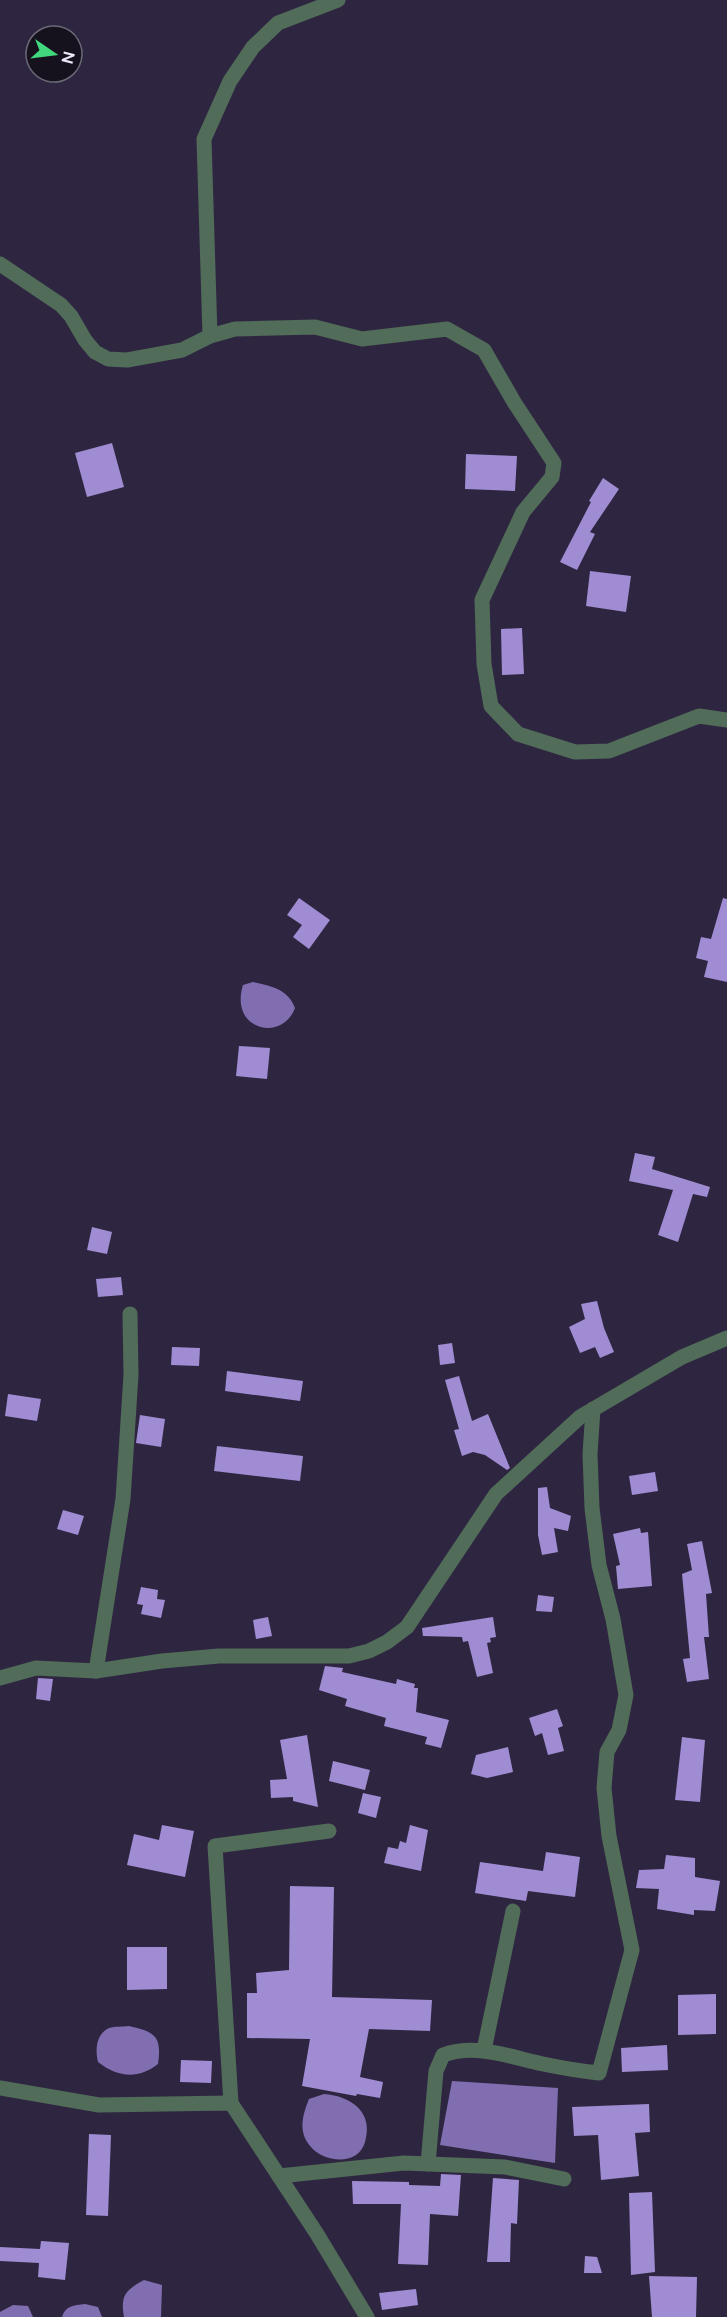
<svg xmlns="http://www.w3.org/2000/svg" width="727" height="2317" viewBox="0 0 727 2317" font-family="Figtree,sans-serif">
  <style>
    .water { fill: #816eb1 }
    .building { fill: #9f8cd2 }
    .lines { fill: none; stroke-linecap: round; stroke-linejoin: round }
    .street { stroke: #516c58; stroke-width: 15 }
  </style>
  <rect width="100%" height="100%" fill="#2e2641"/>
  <!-- water -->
  <g class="water">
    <path d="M253,982C271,986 288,989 295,1008C282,1043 229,1030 243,985Z"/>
    <path d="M129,2026C155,2032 162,2036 158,2064C138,2080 117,2077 98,2062C95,2050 96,2034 109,2028C115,2026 123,2027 129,2026Z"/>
    <path d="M452,2081L558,2088L555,2163L440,2145Z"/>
    <path d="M324,2094C351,2096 374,2112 365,2142C358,2167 323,2162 311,2147C298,2133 302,2116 309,2099Z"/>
    <path d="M144,2280L162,2285L161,2317H124C120,2295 126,2290 144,2280Z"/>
    <path d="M85,2304L98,2307L102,2317H62C65,2306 74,2305 85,2304Z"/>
    <path d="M13,2305L28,2306L33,2317H0V2312Z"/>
  </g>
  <!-- building -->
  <g class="building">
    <path d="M112,443L124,487L87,497L75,453Z"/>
    <path d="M466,454L517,456L515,491L465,489Z"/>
    <path d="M603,478L619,489L590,532L595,534L577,570L560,562L591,502L589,501Z"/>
    <path d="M590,571L631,576L626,612L586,606Z"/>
    <path d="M522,628L524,674L502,675L501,629Z"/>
    <path d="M299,898L330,920L309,949L293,937L302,925L287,915Z"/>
    <path d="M723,898L727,899V982L704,977L708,961L696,958L701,937L711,939Z"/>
    <path d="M239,1046L270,1048L267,1079L236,1076Z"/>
    <path d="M635,1153L655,1157L652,1169L710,1187L707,1197L693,1194L678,1242L658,1235L673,1190L629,1181Z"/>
    <path d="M92,1227L112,1232L107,1254L87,1250Z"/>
    <path d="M121,1277L123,1295L98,1297L96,1279Z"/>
    <path d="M597,1301L604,1328L614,1352L600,1358L595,1347L580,1353L569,1327L585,1319L581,1304Z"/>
    <path d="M452,1343L455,1363L440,1365L438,1345Z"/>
    <path d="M172,1347L200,1348L199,1366L171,1365Z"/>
    <path d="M227,1371L303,1381L300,1401L225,1391Z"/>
    <path d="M459,1376L472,1421L488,1414L510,1468L507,1470L485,1455L473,1452L462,1456L454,1430L459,1429L445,1380Z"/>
    <path d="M8,1394L41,1399L37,1421L5,1416Z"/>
    <path d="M140,1415L165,1419L161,1447L136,1443Z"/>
    <path d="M217,1446L303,1456L300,1481L214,1471Z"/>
    <path d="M655,1472L658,1491L632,1495L629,1476Z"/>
    <path d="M547,1487L550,1508L571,1516L568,1531L554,1528L558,1552L542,1555L538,1535V1488Z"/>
    <path d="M63,1510L84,1516L78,1535L57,1529Z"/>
    <path d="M640,1528L641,1533L648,1532L652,1586L618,1589L616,1566L620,1565L613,1534Z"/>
    <path d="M702,1541L712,1593L706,1594L709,1637H704L709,1679L687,1682L683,1659L690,1658L682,1574L692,1570L687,1544Z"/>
    <path d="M141,1587L158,1590L157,1599L165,1600L161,1618L141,1614L143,1605L137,1604Z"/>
    <path d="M538,1595L554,1597L552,1612L536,1611Z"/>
    <path d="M268,1617L272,1636L256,1639L253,1620Z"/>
    <path d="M493,1617L496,1637L490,1638L491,1642L487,1643L493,1673L477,1677L468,1641L463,1642L462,1637L423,1636L422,1628Z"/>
    <path d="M325,1666L343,1668L342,1672L396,1684L397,1679L415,1684L414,1688H418L416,1712L449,1720L441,1748L425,1744L427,1737L384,1726L386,1718L345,1706L347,1699L319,1690Z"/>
    <path d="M38,1678L53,1679L50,1701L36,1699Z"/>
    <path d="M557,1709L563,1726L558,1728L564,1751L548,1755L542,1733L535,1736L529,1718Z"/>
    <path d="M307,1735L318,1807L293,1801V1797L271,1798L270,1780L287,1779L280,1740Z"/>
    <path d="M682,1737L705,1740L700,1802L675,1800Z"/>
    <path d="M508,1747L513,1772L487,1778L471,1774L476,1755Z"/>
    <path d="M333,1761L370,1770L365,1790L329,1781Z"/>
    <path d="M363,1793L381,1797L376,1818L358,1813Z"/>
    <path d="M162,1825L194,1831L185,1877L127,1865L134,1834L159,1840Z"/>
    <path d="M410,1825L428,1830L421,1871L384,1863L388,1847L398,1849L400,1841L406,1843Z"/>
    <path d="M546,1852L580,1857L575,1897L528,1891L526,1901L475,1893L480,1862L543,1871Z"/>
    <path d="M666,1855L695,1858V1877L720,1881L715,1911L694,1910V1915L657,1909L659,1889L636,1888L639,1870L664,1869Z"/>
    <path d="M290,1886L334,1887L332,1997L432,2000L430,2031L369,2029L360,2077L383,2082L380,2098L357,2094L356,2096L302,2086L310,2039L247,2038V1993H257L256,1973L289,1970Z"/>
    <path d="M127,1947H167V1989L127,1990Z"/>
    <path d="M716,1994V2034L678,2035V1995Z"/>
    <path d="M667,2045L668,2070L622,2072L621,2048Z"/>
    <path d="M181,2060L212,2061L211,2083L180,2082Z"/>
    <path d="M649,2104L650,2132L635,2133L639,2176L601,2180L598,2135L574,2136L572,2107Z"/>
    <path d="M89,2134L111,2135L108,2216L86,2215Z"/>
    <path d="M441,2174L461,2175L458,2216L430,2214L428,2265L398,2264L401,2204H353L352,2181L409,2182V2185L440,2186Z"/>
    <path d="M493,2178L519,2180L517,2224L511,2223L510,2262H487Z"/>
    <path d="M652,2192L655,2272L631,2275L629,2193Z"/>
    <path d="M41,2241L69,2243L65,2280L38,2277L39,2263L0,2261V2247L40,2249Z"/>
    <path d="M585,2256L597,2257L602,2273H584Z"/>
    <path d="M649,2276L697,2277L696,2317H652Z"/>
    <path d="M416,2289L418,2305L382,2310L379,2293Z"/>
  </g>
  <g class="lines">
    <!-- street -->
    <g class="street">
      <path d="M0,264L61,305L71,316L85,340L95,352L108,359L127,360L182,350L210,336L235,329L315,327L362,339L447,329L484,350L514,402L554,463L552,477L523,512L482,600L484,664L491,706L518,734L575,752L609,751L699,716L727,720"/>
      <path d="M210,336L204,139L230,81L253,47L278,23L338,0"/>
      <path d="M96,1671L123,1499L131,1375L130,1314"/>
      <path d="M0,1678L36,1668L96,1671L162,1661L219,1656H349L369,1651L387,1642L407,1627L496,1494L580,1417L682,1357L727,1338"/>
      <path d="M484,2050L513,1911"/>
      <path d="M0,2088L99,2105L231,2103L317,2234L367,2317"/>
      <path d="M231,2103L215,1846L329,1831"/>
      <path d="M428,2164L436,2071L443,2055C477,2043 510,2057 543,2064C562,2068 580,2071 599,2073L632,1950L609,1836L604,1788L607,1752L619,1730L626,1695L613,1619L599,1565L592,1508L590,1454L593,1409"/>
      <path d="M279,2176L404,2163L505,2167L564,2179"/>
    </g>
  </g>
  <!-- north arrow -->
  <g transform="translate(54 54) rotate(104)"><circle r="28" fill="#15121e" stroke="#6b6876" stroke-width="1.5"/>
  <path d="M0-4.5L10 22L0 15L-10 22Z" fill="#41d77c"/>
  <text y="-9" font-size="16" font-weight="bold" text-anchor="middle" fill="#ece8fa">N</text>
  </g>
</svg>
